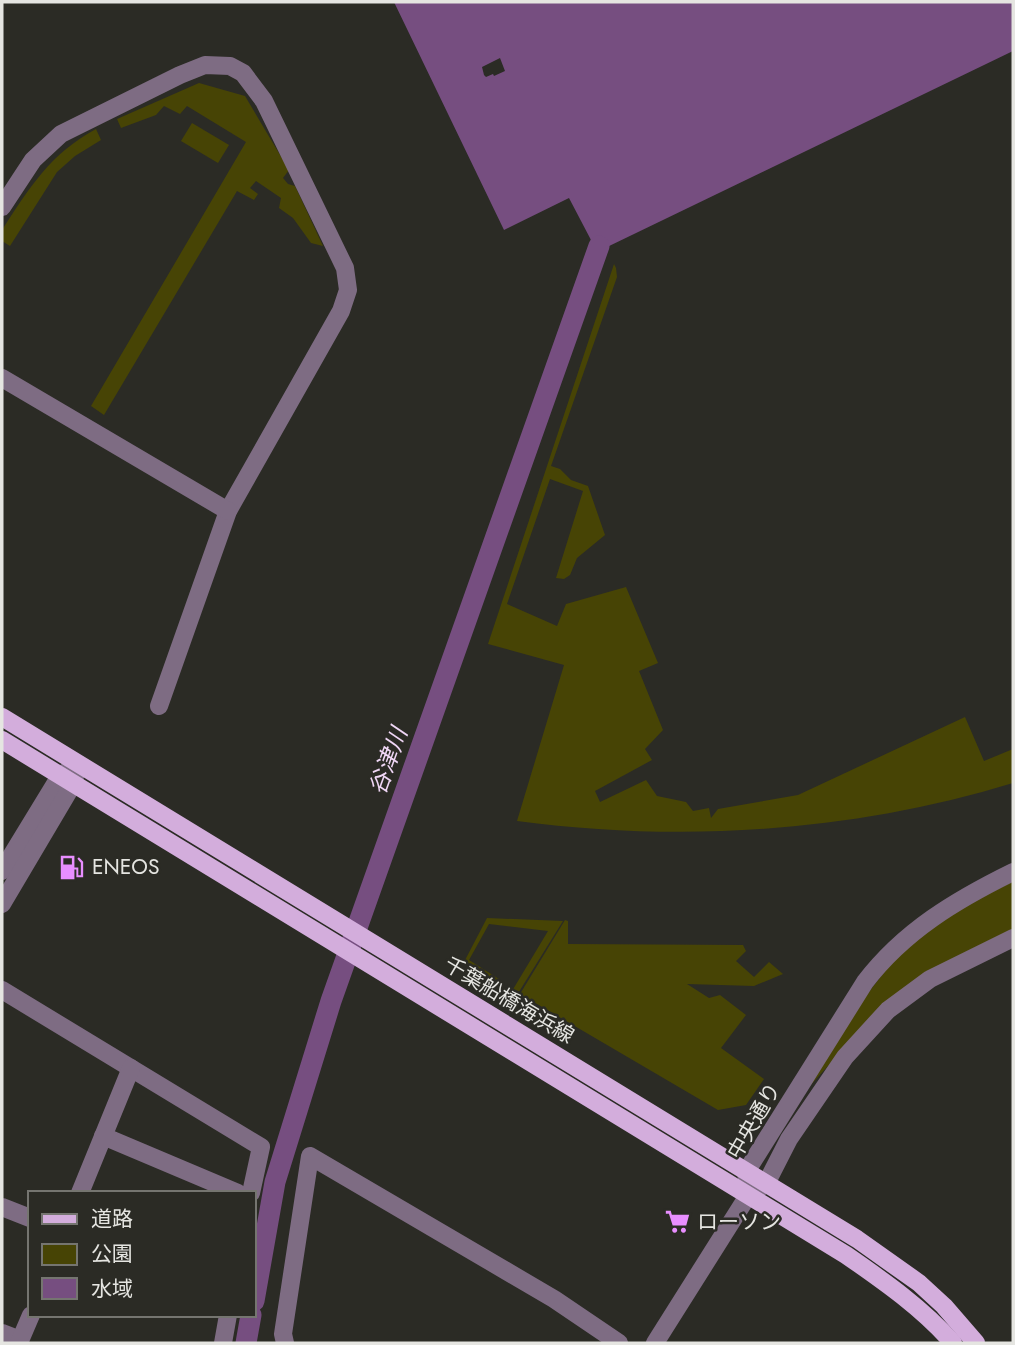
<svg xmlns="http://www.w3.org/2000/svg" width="1015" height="1345" viewBox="0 0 1015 1345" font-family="Jost,'Noto Sans JP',sans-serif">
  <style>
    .green { fill: #474405 }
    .water { fill: #764e80 }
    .pier { fill: #2b2b25 }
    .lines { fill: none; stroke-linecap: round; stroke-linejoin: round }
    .river { stroke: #764e80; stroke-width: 21 }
    .minor { stroke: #7e6c83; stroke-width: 18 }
    .major { stroke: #d3addc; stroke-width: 18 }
    .labels { text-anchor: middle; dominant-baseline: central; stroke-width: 5; stroke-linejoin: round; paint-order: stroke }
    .poi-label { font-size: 21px; fill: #e5e5e1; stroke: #2b2b25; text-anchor: start }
    .street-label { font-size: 21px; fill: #e5e5e1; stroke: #2b2b25 }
    .water-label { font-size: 23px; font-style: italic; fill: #f0d7f6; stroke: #2b2b25 }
  </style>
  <rect width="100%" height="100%" fill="#2b2b25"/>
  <!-- green -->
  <g class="green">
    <path d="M199,83L245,96L289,170L283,178L288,184L295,186L323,246L311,243L293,218L279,208L281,198L256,181L250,188L258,194L254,200L237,191L104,415L91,406L246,142L187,106L180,114L164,106L156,115L121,128L117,119Z"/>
    <path d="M192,123L229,145L218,163L181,141Z"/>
    <path d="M96,129L101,140L75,156L57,172L10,246L2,241V230C30,187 50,154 96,129Z"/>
    <path d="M614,264L616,268L617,277L551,466L560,469L571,480L588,486L605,535L577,558L570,575L564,579L556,578L583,491L550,479L507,604L557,626L566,604L626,587L658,663L639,671L663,730L645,749L652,760L595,791L600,802L646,780L657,796L686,802L693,811L709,808L711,818L718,809L798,795L965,717L984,761L1013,749V783C852,832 683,843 517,821L564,665L488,644Z"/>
    <path d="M1013,881V929L926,972L883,1005L808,1088C847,1026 882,957 946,916C967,903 991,893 1013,881Z"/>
    <path d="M487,918L563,921L517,995L512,991L548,931L489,924L469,960L499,979L497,983L463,964Z"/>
    <path d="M565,920L568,921V944L743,945L746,951L736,961L754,977L769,962L783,974L754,986L687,984L709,998L720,995L746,1015L721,1048L764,1079L746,1105L718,1110L520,994Z"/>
  </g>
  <!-- water -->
  <path class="water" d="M394,2H1013V51L605,248L591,240L569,198L504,230Z"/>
  <!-- pier -->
  <path class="pier" d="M500,58L505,71L494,76L493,74L486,77L484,75L482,67Z"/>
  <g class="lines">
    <!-- river -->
    <g class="river">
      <path d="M254,1301L275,1182L331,1001L599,246"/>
      <path d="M246,1343L251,1315"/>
    </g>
    <!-- minor -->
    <g class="minor">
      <path d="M2,207L33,160L61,134L180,75L205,65L230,66L243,73L264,101L345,268L348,290L341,311L228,511L159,706"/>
      <path d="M2,378L228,511"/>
      <path d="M2,871L60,776L72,768"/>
      <path d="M2,904L73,784L78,764"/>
      <path d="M2,990L261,1147L251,1193"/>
      <path d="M103,1136L238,1193"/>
      <path d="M748,1187L746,1172L865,982C904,931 956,900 1013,872"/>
      <path d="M80,1193L131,1068"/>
      <path d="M2,1207L30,1218"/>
      <path d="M2,1333L20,1340"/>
      <path d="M19,1343L31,1315"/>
      <path d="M223,1343L228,1315"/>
      <path d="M285,1343L283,1334L310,1156L554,1299L619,1343"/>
      <path d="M655,1343L749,1194L766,1184L789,1139L845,1057L888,1010L930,979L1013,938"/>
    </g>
    <!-- major -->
    <g class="major">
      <path d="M2,717L857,1239L919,1283L944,1306L976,1343"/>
      <path d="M2,740L846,1255C885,1282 922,1308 953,1343"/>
    </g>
  </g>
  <!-- icons -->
  <defs>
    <symbol id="fuel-bare" viewBox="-9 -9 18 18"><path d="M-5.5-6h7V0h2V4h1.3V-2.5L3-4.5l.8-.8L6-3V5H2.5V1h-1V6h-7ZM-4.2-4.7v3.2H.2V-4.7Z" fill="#e88eff" stroke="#2b2b25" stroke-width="2.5" paint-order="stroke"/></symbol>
    <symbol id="supermarket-bare" viewBox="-9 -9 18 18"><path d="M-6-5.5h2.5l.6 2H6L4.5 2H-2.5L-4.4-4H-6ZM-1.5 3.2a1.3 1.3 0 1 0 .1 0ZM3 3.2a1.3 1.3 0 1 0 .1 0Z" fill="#e88eff" stroke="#2b2b25" stroke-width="2.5" paint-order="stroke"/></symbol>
  </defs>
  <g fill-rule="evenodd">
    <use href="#fuel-bare" x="54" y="850" width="35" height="35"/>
    <use href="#supermarket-bare" x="660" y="1204" width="35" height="35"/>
  </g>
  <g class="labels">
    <!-- poi labels -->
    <g class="poi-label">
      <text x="92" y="867">ENEOS</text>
      <text x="697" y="1222">ローソン</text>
    </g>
    <!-- street labels -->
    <g class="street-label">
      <text transform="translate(509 1000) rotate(31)">千葉船橋海浜線</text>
      <text transform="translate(754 1121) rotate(-60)">中央通り</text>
    </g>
    <!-- water labels -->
    <g class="water-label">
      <text transform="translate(388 761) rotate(-70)">谷津川</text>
    </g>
  </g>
  <!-- border -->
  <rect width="1015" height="1345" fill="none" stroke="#e5e5e1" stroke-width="7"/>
  <!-- legend -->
  <rect x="28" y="1191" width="228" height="126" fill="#2b2b25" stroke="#757570" stroke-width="2"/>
  <rect x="42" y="1214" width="35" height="10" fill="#d3addc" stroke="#757570" stroke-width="2"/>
  <text x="91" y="1226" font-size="21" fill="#e5e5e1">道路</text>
  <rect x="42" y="1244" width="35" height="21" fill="#474405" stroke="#757570" stroke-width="2"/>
  <text x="91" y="1261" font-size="21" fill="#e5e5e1">公園</text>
  <rect x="42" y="1278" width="35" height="21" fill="#764e80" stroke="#757570" stroke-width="2"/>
  <text x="91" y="1296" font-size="21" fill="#e5e5e1">水域</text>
</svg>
